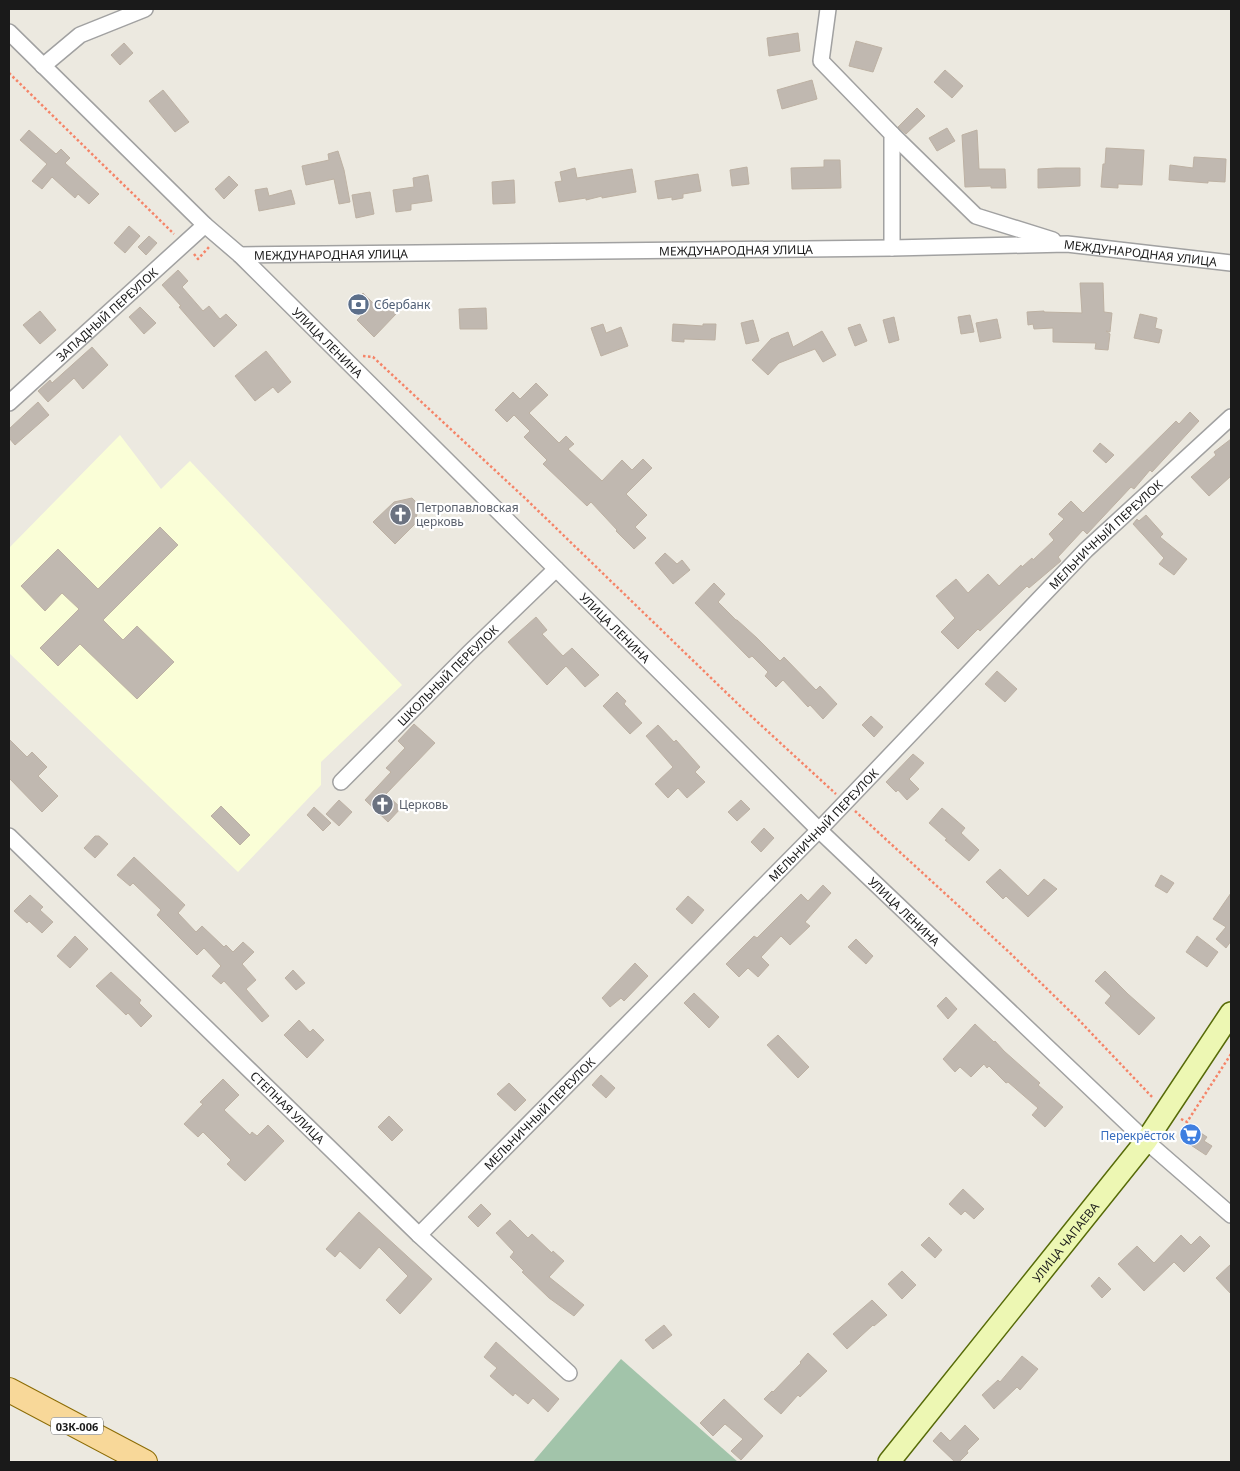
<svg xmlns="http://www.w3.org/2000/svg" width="1240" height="1471" viewBox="0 0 1240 1471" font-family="'Noto Sans',sans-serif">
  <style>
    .education { fill: #fafed7 }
    .cemetery { fill: #a2c4aa }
    .building { fill: #c0b8b0; stroke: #bdb1a3 }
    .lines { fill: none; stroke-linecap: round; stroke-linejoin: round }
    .minor-casing { stroke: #a1a1a1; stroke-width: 18 }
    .secondary-casing { stroke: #576b08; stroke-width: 24 }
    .primary-casing { stroke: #8c6c05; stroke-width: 26 }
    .path { stroke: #f58468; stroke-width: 2.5; stroke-dasharray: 2.5 2.5; stroke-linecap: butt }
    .minor { stroke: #fff; stroke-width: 15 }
    .secondary { stroke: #edf7b3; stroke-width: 21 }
    .primary { stroke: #f8d899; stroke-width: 24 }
    .labels { text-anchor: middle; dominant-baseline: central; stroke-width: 4.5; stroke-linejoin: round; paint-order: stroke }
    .shield { fill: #fff; stroke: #5f5f5f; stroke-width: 1 }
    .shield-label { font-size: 11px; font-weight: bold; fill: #1a1a1a }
    .street-label { font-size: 12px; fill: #1a1a1a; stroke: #fff }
    .service-label { font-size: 12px; fill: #4e5e75; stroke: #fff; text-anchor: start }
    .worship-label { font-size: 12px; fill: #5b616d; stroke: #fff; text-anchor: start }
    .shop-label { font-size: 12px; fill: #366cbe; stroke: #fff; text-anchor: end }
  </style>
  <rect width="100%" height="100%" fill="#ece9e0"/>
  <!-- education -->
  <path class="education" d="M120,435L161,489L190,461L402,685L321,762V785L238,872L9,653V548Z"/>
  <!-- cemetery -->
  <path class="cemetery" d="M621,1359L738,1462H533Z"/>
  <!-- building -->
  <g class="building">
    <path d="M798,33L800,51L769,56L767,38Z"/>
    <path d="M856,41L882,48L873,72L849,66Z"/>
    <path d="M124,43L133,53L120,65L111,55Z"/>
    <path d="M945,70L963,86L952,98L934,82Z"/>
    <path d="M812,80L817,99L782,109L777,90Z"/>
    <path d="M163,90L189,122L175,132L149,101Z"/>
    <path d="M917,108L925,116L906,134L898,127Z"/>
    <path d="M947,128L955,141L937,151L929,138Z"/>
    <path d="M29,130L56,154L61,149L70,158L65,163L99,194L89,204L78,194L75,198L52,177L42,189L32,181L47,164L20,140Z"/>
    <path d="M977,130L979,169H1005L1006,188H991V186L965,187L962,135Z"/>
    <path d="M1106,148L1144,150L1142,185L1118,184V188L1101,187L1103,164H1105Z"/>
    <path d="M338,151L344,170L350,202L339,204L334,179L306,185L302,166L329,160L328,154Z"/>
    <path d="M1194,157L1226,159L1225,182L1208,181V183L1169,180L1170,165L1193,168Z"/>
    <path d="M824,160H840L841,188L792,189L791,168L824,167Z"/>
    <path d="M747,167L749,184L732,186L730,170Z"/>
    <path d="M575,168L577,178L632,169L636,192L602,198V196L586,200V198L559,202L555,182L562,181L560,172Z"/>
    <path d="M1056,168H1080V186L1038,188V169Z"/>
    <path d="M698,174L701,191L683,194V198L672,200V197L658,199L655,181Z"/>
    <path d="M428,175L432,201L411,204V210L396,212L393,190L414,187L413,178Z"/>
    <path d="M229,176L238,185L224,199L215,189Z"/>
    <path d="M514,180L515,203L493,204L492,182Z"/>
    <path d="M267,188L269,196L291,190L295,204L259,211L255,190Z"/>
    <path d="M370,192L374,214L356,218L352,195Z"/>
    <path d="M129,226L140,236L125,253L114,243Z"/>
    <path d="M149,236L157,243L146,255L138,247Z"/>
    <path d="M178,270L188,281L182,287L203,311L209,306L220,319L226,314L237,325L214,347L179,307L181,306L162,285Z"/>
    <path d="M1080,283H1103L1104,312L1112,313L1110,332L1106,331L1110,334L1108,350L1095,349L1096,343L1053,342V328L1034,329L1033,324L1028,325L1027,312L1044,311V312L1082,313Z"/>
    <path d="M363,293L373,303L378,298L396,314L374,337L357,320L362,315L352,305Z"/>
    <path d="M140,307L156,323L144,334L129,317Z"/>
    <path d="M486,308L487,329H460L459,309Z"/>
    <path d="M40,311L56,330L40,344L23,325Z"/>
    <path d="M1140,314L1157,318L1155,328L1162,330L1159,343L1134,338Z"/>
    <path d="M970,315L974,332L961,334L958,317Z"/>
    <path d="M894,317L899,340L889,343L883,320Z"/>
    <path d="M997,319L1001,338L980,342L976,323Z"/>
    <path d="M753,320L759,341L746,344L741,323Z"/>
    <path d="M603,324L606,333L621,327L628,346L601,356L591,328Z"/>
    <path d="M673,324L703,326V324H716L715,340L684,339V342L672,341Z"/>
    <path d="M860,324L867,341L855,346L848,328Z"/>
    <path d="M822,331L836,355L823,362L815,349L779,363L768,375L752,360L771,339L788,332L793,347Z"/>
    <path d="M92,347L108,365L83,389L74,378L48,402L38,391L50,380L52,383Z"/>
    <path d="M266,351L291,382L278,393L273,387L255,401L235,376Z"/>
    <path d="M536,383L548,395L529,413L559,443L566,436L574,444L568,449L602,481L622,460L632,470L643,459L652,468L626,494L647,515L635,527L646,538L634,549L616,531L617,530L591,502L587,506L543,464L547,460L524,437L530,431L514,415L507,422L495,410L513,392L520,399Z"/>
    <path d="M38,402L49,415L15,445L9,438V429Z"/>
    <path d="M1190,412L1199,421L1152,472L1150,470L1134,489L1131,487L1087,534L1083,530L1058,557L1061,561L1029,588L1027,586L980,631L978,629L958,649L941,632L955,618L936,596L956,579L968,593L988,574L999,586L1021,565L1022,567L1032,558L1033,560L1054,540L1049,534L1064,519L1058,514L1071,501L1083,513L1176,421L1179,424Z"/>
    <path d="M1231,439V476L1209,496L1191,477L1216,455L1214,452Z"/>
    <path d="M1100,443L1114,455L1106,463L1093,451Z"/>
    <path d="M412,498L419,505L415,524L395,544L373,522L394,502Z"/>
    <path d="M1146,515L1163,534L1160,537L1187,559L1174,575L1159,564L1164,558L1133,524L1137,519L1139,521Z"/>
    <path d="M160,527L178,545L103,620L123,640L137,626L174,662L137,699L80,644L58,666L40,648L79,609L62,593L45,611L21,586L58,549L98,589Z"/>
    <path d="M665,553L677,564L682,560L690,570L673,584L655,563Z"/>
    <path d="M714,583L725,594L718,602L736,620H737L757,638L780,661L784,657L816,690L820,686L837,704L823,719L810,705L808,707L783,680L776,687L765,676L768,672L752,656L749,658L695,603Z"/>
    <path d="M536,617L547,630L542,634L563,656L572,648L599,675L585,687L566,666L547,685L508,642Z"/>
    <path d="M997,671L1017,689L1005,702L985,684Z"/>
    <path d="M617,692L626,701L624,704L642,723L630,734L603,706Z"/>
    <path d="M871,716L883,727L874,737L862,725Z"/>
    <path d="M414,724L435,743L386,794L401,808L388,822L365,800L391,772L386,768L405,748L398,741Z"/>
    <path d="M658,725L674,742L676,740L700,767L695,772L705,782L687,798L678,788L668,798L655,784L673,767L646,736Z"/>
    <path d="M9,739L27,757L32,752L47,767L38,776L58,796L42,812L9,778Z"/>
    <path d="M913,754L924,763L909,779L919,789L907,800L898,790L896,792L886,782Z"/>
    <path d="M339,800L352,812L339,826L326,814Z"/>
    <path d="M741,800L750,809L737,821L728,812Z"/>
    <path d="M221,806L250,835L240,845L211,816Z"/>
    <path d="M314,807L331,823L323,831L307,815Z"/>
    <path d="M942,808L965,828L961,833L979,850L969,861L945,840L947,839L929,823Z"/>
    <path d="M764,828L774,838L761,852L751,842Z"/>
    <path d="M95,836H99L108,844L95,858L84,848Z"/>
    <path d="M134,857L185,905L178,913L196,932L202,926L224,947L226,945L233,952L243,942L254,952L242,964L256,980L246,989L269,1016L262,1022L224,981L221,984L212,976L221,966L204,948L197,955L157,915L161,910L133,883L130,886L117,875Z"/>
    <path d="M1000,869L1028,896L1044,879L1057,889L1028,917L1006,896L1003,899L986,882Z"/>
    <path d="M1161,875L1174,883L1167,893L1155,886Z"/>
    <path d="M823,885L831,893L805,922L810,926L790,945L781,936L761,957L769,965L758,977L748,968L739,977L726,964L754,936L757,938L801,894L808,901Z"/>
    <path d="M1231,893V941L1226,948L1216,939L1226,927L1213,919Z"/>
    <path d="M30,895L43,907L40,910L53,922L42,933L29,921L27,923L14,911Z"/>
    <path d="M688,896L704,910L692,924L676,909Z"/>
    <path d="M75,936L88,949L70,968L57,956Z"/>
    <path d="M1197,936L1218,952L1207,967L1186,952Z"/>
    <path d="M856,939L873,956L866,964L848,947Z"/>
    <path d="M635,963L648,976L624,1001L621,998L610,1007L602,998Z"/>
    <path d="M293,970L305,983L296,990L285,978Z"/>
    <path d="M1105,971L1128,994L1155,1018L1139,1035L1105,1003L1111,996L1095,981Z"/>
    <path d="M111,972L141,1000L139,1003L152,1016L141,1027L128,1013L126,1015L96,986Z"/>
    <path d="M694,993L719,1017L709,1028L684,1003Z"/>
    <path d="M946,997L957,1009L948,1019L937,1006Z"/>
    <path d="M299,1020L310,1032L313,1029L324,1040L307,1058L284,1035Z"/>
    <path d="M975,1024L994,1042L995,1041L1004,1051L1040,1083L1038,1085L1063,1107L1045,1127L1032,1115L1038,1108L1008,1082L1006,1083L989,1066L987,1068L984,1064L971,1077L960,1067L955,1072L943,1059Z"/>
    <path d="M778,1035L809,1067L798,1078L767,1045Z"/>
    <path d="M601,1075L615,1088L606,1098L592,1085Z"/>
    <path d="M223,1079L239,1095L224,1110L250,1135L252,1132L257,1136L268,1125L284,1141L245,1181L227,1164L231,1160L203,1132L198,1137L184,1124L203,1104L200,1102Z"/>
    <path d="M509,1083L526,1100L515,1111L497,1094Z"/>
    <path d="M389,1116L403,1130L392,1141L378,1127Z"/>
    <path d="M1193,1128L1207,1137L1204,1141L1212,1146L1206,1155L1180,1138L1185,1129L1190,1132Z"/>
    <path d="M963,1189L984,1209L974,1219L965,1211L961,1215L949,1204Z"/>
    <path d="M481,1204L491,1214L478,1227L468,1217Z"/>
    <path d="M359,1212L432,1279L400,1314L386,1300L408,1276L379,1247L360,1269L340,1251L335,1257L326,1249Z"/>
    <path d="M510,1220L528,1238L532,1234L552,1253L553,1251L564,1261L549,1277L584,1305L574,1316L549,1298L522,1272L524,1271L510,1257L514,1252L496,1233Z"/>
    <path d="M1181,1235L1191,1245L1200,1236L1210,1246L1184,1272L1174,1262L1144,1291L1118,1264L1137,1246L1154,1263Z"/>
    <path d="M929,1237L942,1250L935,1258L921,1245Z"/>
    <path d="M1231,1264V1294L1216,1278Z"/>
    <path d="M902,1271L916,1285L902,1299L888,1284Z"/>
    <path d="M1099,1277L1111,1289L1102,1298L1091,1286Z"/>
    <path d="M872,1300L887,1315L874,1326L873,1325L847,1349L833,1334Z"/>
    <path d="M664,1325L672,1335L653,1349L645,1340Z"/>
    <path d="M496,1342L559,1399L548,1412L533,1398L528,1404L515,1393L513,1396L490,1376L497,1368L484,1357Z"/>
    <path d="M808,1353L827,1371L800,1397L798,1395L781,1414L764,1399L772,1391L773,1392L801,1363L800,1362Z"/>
    <path d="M1022,1356L1038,1369L1020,1390L1017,1387L994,1409L982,1395L998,1380L1000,1382Z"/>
    <path d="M724,1399L763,1436L741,1460L731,1451L743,1439L725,1424L713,1436L700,1423Z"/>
    <path d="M965,1425L979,1439L967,1451L968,1453L959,1462H955L933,1441L941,1432L950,1441Z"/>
  </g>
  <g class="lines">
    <defs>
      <g id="minor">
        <path d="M828,9L821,61L892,134V248"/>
        <path id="s1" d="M9,32L205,225L240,255L819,830L1146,1141L1231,1215"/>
        <path d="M43,66L80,35L145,9"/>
        <path d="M892,134L976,216L1053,240"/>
        <path id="s2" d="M240,255L892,248L1067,244L1231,263"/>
        <path id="s3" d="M9,403L205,225"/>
        <path id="s4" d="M341,782L470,652L556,569"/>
        <path id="s5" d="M9,836L419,1235L569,1373"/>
        <path id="s6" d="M419,1235L819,830L1086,550L1231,417"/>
      </g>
      <g id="secondary">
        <path id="s7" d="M889,1462L1146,1141L1231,1013"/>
      </g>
      <path id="primary" d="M9,1390L145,1462"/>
    </defs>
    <!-- minor casing -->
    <use href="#minor" class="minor-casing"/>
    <!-- secondary casing -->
    <use href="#secondary" class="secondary-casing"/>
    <!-- primary casing -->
    <use href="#primary" class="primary-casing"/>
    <!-- path -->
    <g class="path">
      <path d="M9,73L174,234"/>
      <path d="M194,254L198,259L210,246"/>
      <path d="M363,356L373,357L527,500L739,705L836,794"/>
      <path d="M855,811L1010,953L1076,1017L1153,1098"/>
      <path d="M1181,1119L1187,1122L1231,1054"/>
    </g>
    <!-- minor -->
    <use href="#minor" class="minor"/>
    <!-- secondary -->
    <use href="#secondary" class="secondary"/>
    <!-- primary -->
    <use href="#primary" class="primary"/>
  </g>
  <!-- icons -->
  <defs>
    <symbol id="bank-disc" viewBox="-11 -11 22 22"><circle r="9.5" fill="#5c6f8a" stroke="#fff"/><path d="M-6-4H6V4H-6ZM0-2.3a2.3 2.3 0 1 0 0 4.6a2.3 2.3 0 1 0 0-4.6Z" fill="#fff"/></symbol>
    <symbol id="church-disc" viewBox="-11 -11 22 22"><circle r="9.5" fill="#6b7280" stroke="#fff"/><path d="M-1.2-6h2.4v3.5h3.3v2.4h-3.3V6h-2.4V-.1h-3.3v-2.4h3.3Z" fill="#fff"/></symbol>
    <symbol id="supermarket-disc" viewBox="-11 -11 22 22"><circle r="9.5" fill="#3f7fe0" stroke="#fff"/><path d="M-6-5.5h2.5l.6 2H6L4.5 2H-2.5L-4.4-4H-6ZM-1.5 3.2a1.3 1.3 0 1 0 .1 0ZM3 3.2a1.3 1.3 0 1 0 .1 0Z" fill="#fff"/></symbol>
  </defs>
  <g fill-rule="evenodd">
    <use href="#bank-disc" x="346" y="292" width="25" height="25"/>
    <use href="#church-disc" x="388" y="502" width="25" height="25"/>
    <use href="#church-disc" x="370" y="792" width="25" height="25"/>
    <use href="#supermarket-disc" x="1178" y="1122" width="25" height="25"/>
  </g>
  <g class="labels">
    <!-- shield labels -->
    <rect class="shield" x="51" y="1417.5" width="52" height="17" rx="4"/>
    <g class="shield-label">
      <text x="77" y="1426">03К-006</text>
    </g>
    <!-- street labels -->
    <g class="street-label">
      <text stroke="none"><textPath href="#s2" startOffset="496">МЕЖДУНАРОДНАЯ УЛИЦА</textPath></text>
      <text stroke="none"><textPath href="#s2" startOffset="901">МЕЖДУНАРОДНАЯ УЛИЦА</textPath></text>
      <text stroke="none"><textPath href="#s2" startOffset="91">МЕЖДУНАРОДНАЯ УЛИЦА</textPath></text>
      <text stroke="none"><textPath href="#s3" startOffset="132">ЗАПАДНЫЙ ПЕРЕУЛОК</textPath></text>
      <text stroke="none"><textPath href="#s1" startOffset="445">УЛИЦА ЛЕНИНА</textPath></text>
      <text stroke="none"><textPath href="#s6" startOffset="981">МЕЛЬНИЧНЫЙ ПЕРЕУЛОК</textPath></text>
      <text stroke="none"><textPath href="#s1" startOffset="850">УЛИЦА ЛЕНИНА</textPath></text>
      <text stroke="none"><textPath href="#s4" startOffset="151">ШКОЛЬНЫЙ ПЕРЕУЛОК</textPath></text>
      <text stroke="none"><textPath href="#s6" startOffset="576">МЕЛЬНИЧНЫЙ ПЕРЕУЛОК</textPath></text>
      <text stroke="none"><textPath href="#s1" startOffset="1255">УЛИЦА ЛЕНИНА</textPath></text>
      <text stroke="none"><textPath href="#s5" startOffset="389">СТЕПНАЯ УЛИЦА</textPath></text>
      <text stroke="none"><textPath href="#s6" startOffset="171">МЕЛЬНИЧНЫЙ ПЕРЕУЛОК</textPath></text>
      <text stroke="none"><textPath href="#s7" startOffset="282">УЛИЦА ЧАПАЕВА</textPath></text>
    </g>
    <!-- service labels -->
    <g class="service-label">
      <text x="374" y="304">Сбербанк</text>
    </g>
    <!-- worship labels -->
    <g class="worship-label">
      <text x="416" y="507">Петропавловская<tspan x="416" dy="14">церковь</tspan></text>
      <text x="399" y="804">Церковь</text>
    </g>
    <!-- shop labels -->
    <g class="shop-label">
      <text x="1175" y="1135">Перекрёсток</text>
    </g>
  </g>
  <!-- border -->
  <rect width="1240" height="1471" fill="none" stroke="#1a1a1a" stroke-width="20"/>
</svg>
